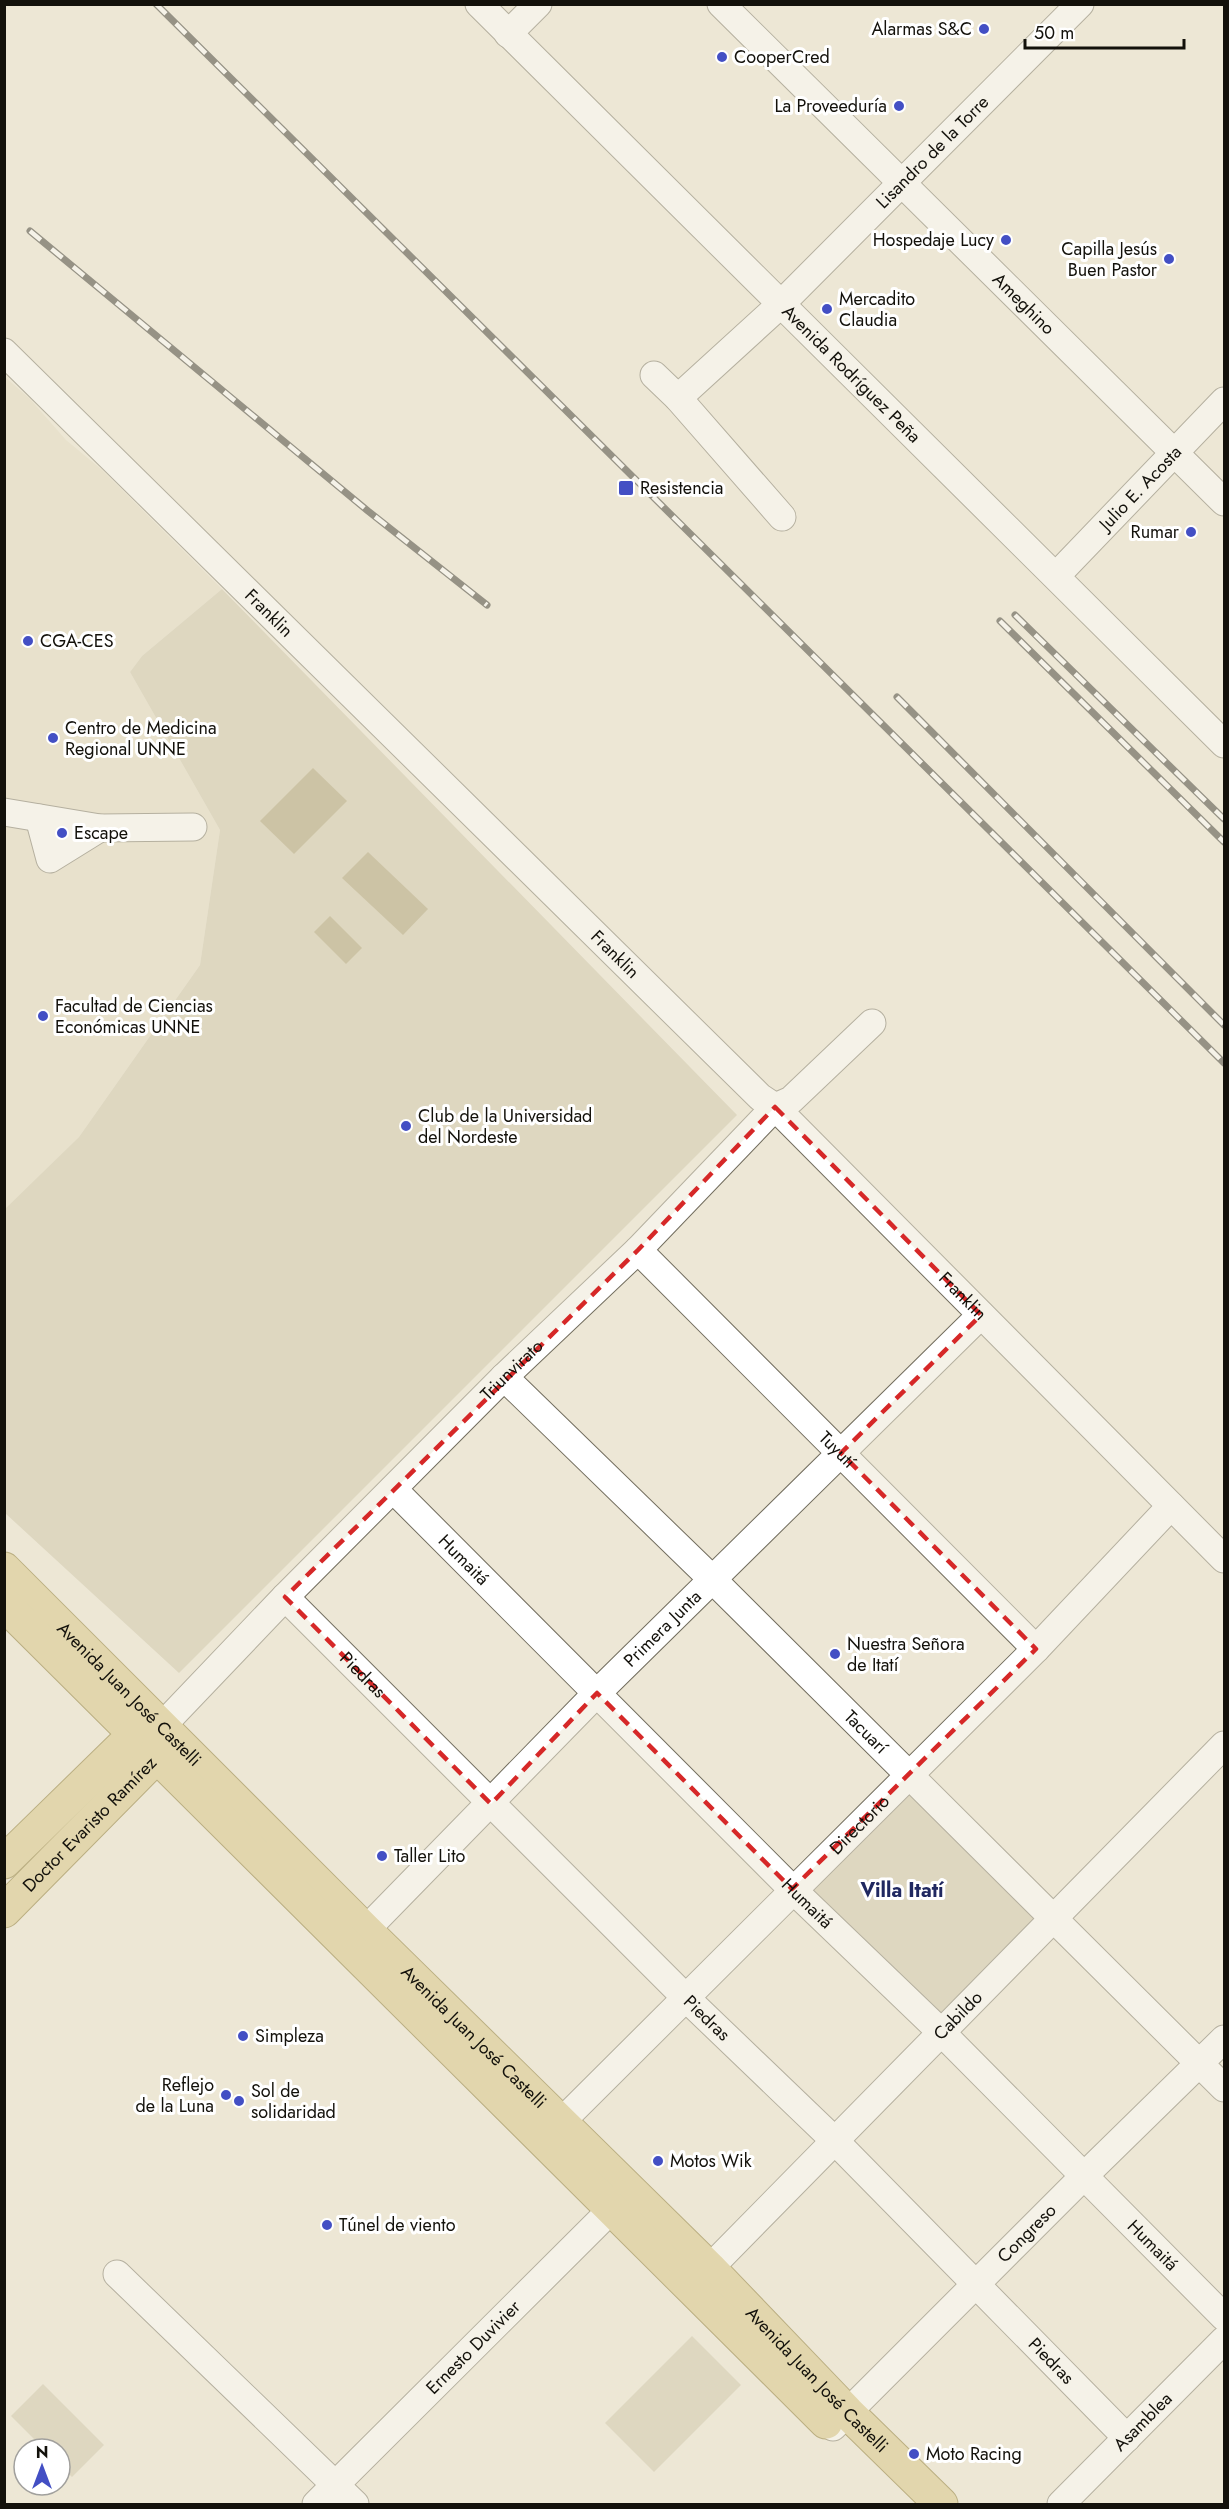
<svg xmlns="http://www.w3.org/2000/svg" width="1229" height="2509" viewBox="0 0 1229 2509" font-family="Jost,sans-serif">
  <style>
    .built { fill: #e2dac2 }
    .green { fill: #ccc3a7 }
    .water { fill: #a5986b }
    .lines { fill: none; stroke-linecap: round; stroke-linejoin: round }
    .minor-casing { stroke: #726d5e; stroke-width: 29 }
    .major-casing { stroke: #7e691d; stroke-width: 35 }
    .minor { stroke: #fff; stroke-width: 27 }
    .major { stroke: #d4c27d; stroke-width: 33 }
    .rail-casing { stroke: #2d2b24; stroke-width: 7 }
    .rail { stroke: #fff; stroke-width: 4.5; stroke-dasharray: 14; stroke-linecap: butt }
    .marked { fill: none; stroke: #d62828; stroke-width: 4.5; stroke-dasharray: 12 8; stroke-linejoin: round }
    .poi-dot { fill: #434fc4; stroke: #fff; stroke-width: 2 }
    .labels { text-anchor: middle; dominant-baseline: central; stroke-width: 6; stroke-linejoin: round; paint-order: stroke }
    .poi-label { font-size: 18px; fill: #13110b; stroke: #fff; text-anchor: start }
    .street-label { font-size: 18px; fill: #13110b; stroke: #fff }
    .neighbourhood-label { font-size: 20px; font-weight: bold; fill: #202860; stroke: #fff }
  </style>
  <rect width="100%" height="100%" fill="#ede7d6"/>
  <!-- built -->
  <path class="built" d="M4,376L30,399L66,440L101,469L222,589L142,656L130,672L220,830L200,965L79,1137L5,1210Z"/>
  <!-- green -->
  <g class="green">
    <path d="M222,589L737,1115L179,1673L5,1513L4,1210L79,1137L200,965L220,830L130,672L142,656Z"/>
    <path d="M908,1791L1038,1917L939,2017L809,1890Z"/>
    <path d="M692,2336L741,2385L654,2472L605,2423Z"/>
    <path d="M43,2384L104,2445L72,2477L60,2465V2449H44L11,2416Z"/>
  </g>
  <!-- water -->
  <g class="water">
    <path d="M313,768L347,801L294,854L260,821Z"/>
    <path d="M368,852L428,909L403,935L342,878Z"/>
    <path d="M330,916L362,948L346,964L314,932Z"/>
  </g>
  <g class="lines">
    <defs>
      <g id="minor">
        <path id="s1" d="M479,4L1224,744"/>
        <path id="s2" d="M721,4L1224,502"/>
        <path d="M508,34L538,4"/>
        <path id="s3" d="M4,352L760,1097L775,1107L1224,1559"/>
        <path d="M654,375L678,398L782,517"/>
        <path id="s4" d="M678,398L781,304L1080,4"/>
        <path id="s5" d="M1056,576L1224,401"/>
        <path d="M4,812L100,828L193,827"/>
        <path d="M39,818L50,859L100,828"/>
        <path id="s6" d="M638,1250L1036,1649"/>
        <path id="s7" d="M504,1377L713,1580L1224,2088"/>
        <path id="s8" d="M393,1489L792,1889L941,2032L1224,2317"/>
        <path id="s9" d="M285,1597L686,1998L834,2140L1127,2438"/>
        <path id="s10" d="M143,1731L161,1727L285,1597L504,1377L638,1250L775,1107L791,1100L872,1023"/>
        <path id="s11" d="M351,1945L597,1693L981,1315"/>
        <path id="s12" d="M547,2136L1036,1649L1171,1506"/>
        <path d="M117,2274L355,2504"/>
        <path id="s13" d="M695,2283L1224,1745"/>
        <path id="s14" d="M833,2427L1083,2177L1224,2039"/>
        <path id="s15" d="M316,2504L627,2194"/>
        <path id="s16" d="M1061,2504L1224,2340"/>
      </g>
      <g id="major">
        <path id="s17" d="M4,1569L365,1930L709,2268L848,2413L941,2504"/>
        <path d="M4,1604L826,2422"/>
        <path d="M4,1862L136,1733"/>
        <path id="s18" d="M4,1911L157,1756L160,1735"/>
      </g>
    </defs>
    <!-- minor casing -->
    <use href="#minor" class="minor-casing"/>
    <!-- major casing -->
    <use href="#major" class="major-casing"/>
    <!-- minor -->
    <use href="#minor" class="minor"/>
    <!-- major -->
    <use href="#major" class="major"/>
    <defs>
      <g id="rail">
        <path d="M156,4L1224,1063"/>
        <path d="M30,231L368,511L487,605"/>
        <path d="M1015,615L1224,819"/>
        <path d="M1000,621L1224,842"/>
        <path d="M897,697L1224,1025"/>
      </g>
    </defs>
    <!-- rail casing -->
    <use href="#rail" class="rail-casing"/>
    <!-- rail -->
    <use href="#rail" class="rail"/>
  </g>
  <!-- marked area -->
  <path d="M0 0H1229V2509H0ZM775,1107L981,1315L841,1453L1036,1649L792,1889L597,1693L491,1804L285,1597L638,1250Z" fill="#ede7d6" fill-opacity=".55" fill-rule="evenodd"/>
  <path class="marked" d="M775,1107L981,1315L841,1453L1036,1649L792,1889L597,1693L491,1804L285,1597L638,1250Z"/>
  <!-- markers -->
  <g class="poi-dot">
    <circle cx="984" cy="29" r="6"/>
    <circle cx="722" cy="57" r="6"/>
    <circle cx="899" cy="106" r="6"/>
    <circle cx="1006" cy="240" r="6"/>
    <circle cx="1169" cy="259" r="6"/>
    <circle cx="827" cy="309" r="6"/>
    <rect x="618" y="480" width="16" height="16" rx="3"/>
    <circle cx="1191" cy="532" r="6"/>
    <circle cx="28" cy="641" r="6"/>
    <circle cx="53" cy="738" r="6"/>
    <circle cx="62" cy="833" r="6"/>
    <circle cx="43" cy="1016" r="6"/>
    <circle cx="406" cy="1126" r="6"/>
    <circle cx="835" cy="1654" r="6"/>
    <circle cx="382" cy="1856" r="6"/>
    <circle cx="243" cy="2036" r="6"/>
    <circle cx="226" cy="2095" r="6"/>
    <circle cx="239" cy="2101" r="6"/>
    <circle cx="658" cy="2161" r="6"/>
    <circle cx="327" cy="2225" r="6"/>
    <circle cx="914" cy="2454" r="6"/>
  </g>
  <g class="labels">
    <!-- poi labels -->
    <g class="poi-label">
      <text x="972" y="29" text-anchor="end">Alarmas S&amp;C</text>
      <text x="734" y="57">CooperCred</text>
      <text x="887" y="106" text-anchor="end">La Proveeduría</text>
      <text x="994" y="240" text-anchor="end">Hospedaje Lucy</text>
      <text x="1157" y="249" text-anchor="end">Capilla Jesús<tspan x="1157" dy="21">Buen Pastor</tspan></text>
      <text x="839" y="299">Mercadito<tspan x="839" dy="21">Claudia</tspan></text>
      <text x="640" y="488">Resistencia</text>
      <text x="1179" y="532" text-anchor="end">Rumar</text>
      <text x="40" y="641">CGA-CES</text>
      <text x="65" y="728">Centro de Medicina<tspan x="65" dy="21">Regional UNNE</tspan></text>
      <text x="74" y="833">Escape</text>
      <text x="55" y="1006">Facultad de Ciencias<tspan x="55" dy="21">Económicas UNNE</tspan></text>
      <text x="418" y="1116">Club de la Universidad<tspan x="418" dy="21">del Nordeste</tspan></text>
      <text x="847" y="1644">Nuestra Señora<tspan x="847" dy="21">de Itatí</tspan></text>
      <text x="394" y="1856">Taller Lito</text>
      <text x="255" y="2036">Simpleza</text>
      <text x="214" y="2085" text-anchor="end">Reflejo<tspan x="214" dy="21">de la Luna</tspan></text>
      <text x="251" y="2091">Sol de<tspan x="251" dy="21">solidaridad</tspan></text>
      <text x="670" y="2161">Motos Wik</text>
      <text x="339" y="2225">Túnel de viento</text>
      <text x="926" y="2454">Moto Racing</text>
    </g>
    <!-- street labels -->
    <g class="street-label">
      <text stroke="none"><textPath href="#s4" startOffset="354">Lisandro de la Torre</textPath></text>
      <text stroke="none"><textPath href="#s2" startOffset="426">Ameghino</textPath></text>
      <text stroke="none"><textPath href="#s1" startOffset="525">Avenida Rodríguez Peña</textPath></text>
      <text stroke="none"><textPath href="#s5" startOffset="122">Julio E. Acosta</textPath></text>
      <text stroke="none"><textPath href="#s3" startOffset="372">Franklin</textPath></text>
      <text stroke="none"><textPath href="#s3" startOffset="858">Franklin</textPath></text>
      <text stroke="none"><textPath href="#s3" startOffset="1346">Franklin</textPath></text>
      <text stroke="none"><textPath href="#s10" startOffset="519">Triunvirato</textPath></text>
      <text stroke="none"><textPath href="#s6" startOffset="282">Tuyutí</textPath></text>
      <text stroke="none"><textPath href="#s8" startOffset="100">Humaitá</textPath></text>
      <text stroke="none"><textPath href="#s11" startOffset="444">Primera Junta</textPath></text>
      <text stroke="none"><textPath href="#s9" startOffset="110">Piedras</textPath></text>
      <text stroke="none"><textPath href="#s17" startOffset="177">Avenida Juan José Castelli</textPath></text>
      <text stroke="none"><textPath href="#s7" startOffset="507">Tacuarí</textPath></text>
      <text stroke="none"><textPath href="#s12" startOffset="441">Directorio</textPath></text>
      <text stroke="none"><textPath href="#s18" startOffset="122">Doctor Evaristo Ramírez</textPath></text>
      <text stroke="none"><textPath href="#s8" startOffset="586">Humaitá</textPath></text>
      <text stroke="none"><textPath href="#s13" startOffset="375">Cabildo</textPath></text>
      <text stroke="none"><textPath href="#s9" startOffset="596">Piedras</textPath></text>
      <text stroke="none"><textPath href="#s17" startOffset="663">Avenida Juan José Castelli</textPath></text>
      <text stroke="none"><textPath href="#s14" startOffset="274">Congreso</textPath></text>
      <text stroke="none"><textPath href="#s8" startOffset="1072">Humaitá</textPath></text>
      <text stroke="none"><textPath href="#s15" startOffset="222">Ernesto Duvivier</textPath></text>
      <text stroke="none"><textPath href="#s9" startOffset="1082">Piedras</textPath></text>
      <text stroke="none"><textPath href="#s17" startOffset="1148">Avenida Juan José Castelli</textPath></text>
      <text stroke="none"><textPath href="#s16" startOffset="116">Asamblea</textPath></text>
    </g>
    <!-- neighbourhood labels -->
    <g class="neighbourhood-label">
      <text x="902" y="1890">Villa Itatí</text>
    </g>
  </g>
  <!-- border -->
  <rect width="1229" height="2509" fill="none" stroke="#13110b" stroke-width="12"/>
  <!-- north arrow -->
  <g transform="translate(42 2467)"><circle r="28" fill="#ffffff" stroke="#a1a09d" stroke-width="1.5"/>
  <path d="M0-4.5L10 22L0 15L-10 22Z" fill="#434fc4"/>
  <text y="-9" font-size="16" font-weight="bold" text-anchor="middle" fill="#13110b">N</text>
  </g>
  <!-- scale -->
  <path d="M1025 39v9h159v-9" fill="none" stroke="#13110b" stroke-width="3"/>
  <text x="1034" y="39" font-size="18" fill="#13110b" stroke="#ffffff" stroke-width="4.5" paint-order="stroke">50 m</text>
</svg>
